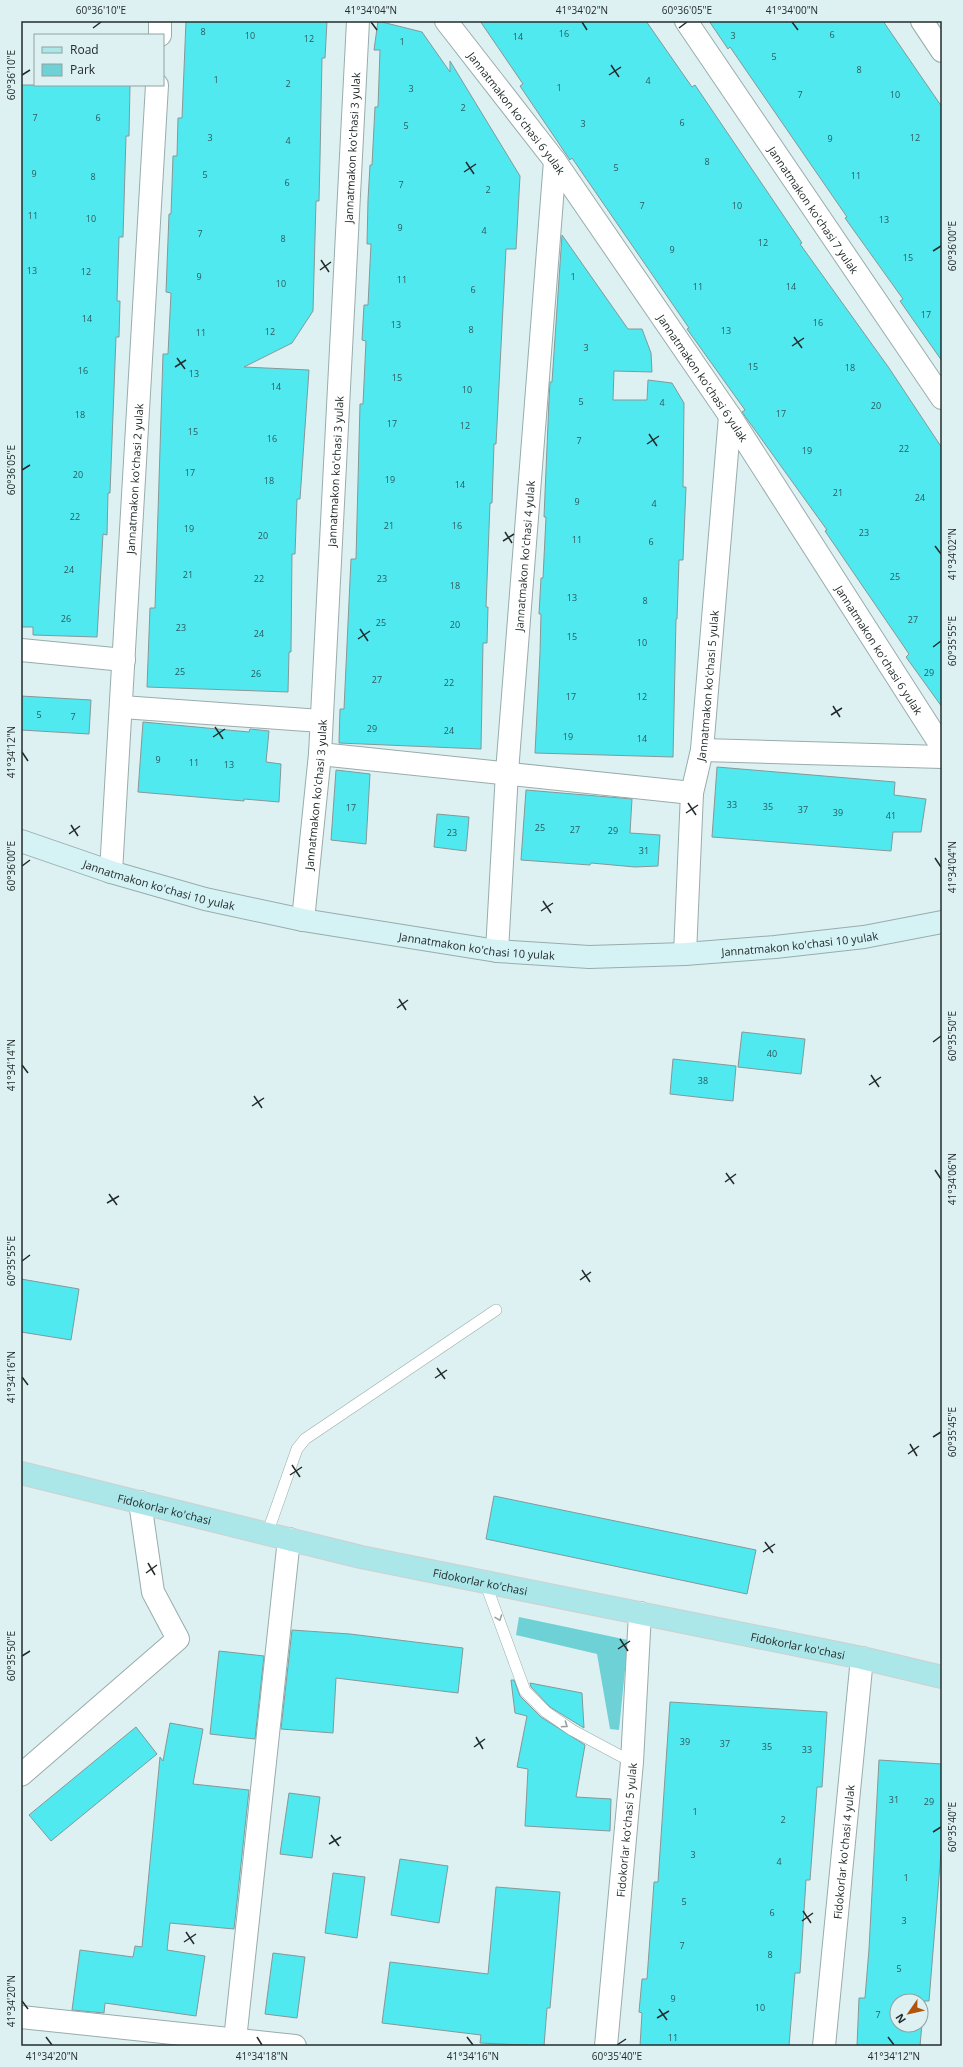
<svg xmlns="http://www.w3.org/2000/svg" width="963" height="2067" viewBox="0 0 963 2067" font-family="'Open Sans',sans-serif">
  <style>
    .green { fill: #6ed1d5 }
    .building { fill: #50e9f0; stroke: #859898; fill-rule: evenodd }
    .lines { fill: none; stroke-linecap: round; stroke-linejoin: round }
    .lane-casing { stroke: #99acac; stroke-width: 12 }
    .street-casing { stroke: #99acac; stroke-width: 24 }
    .secondary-casing { stroke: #99acac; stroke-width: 24 }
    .primary-casing { stroke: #cfd0d0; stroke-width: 24 }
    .lane { stroke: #fff; stroke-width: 11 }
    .street { stroke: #fff; stroke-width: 22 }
    .secondary { stroke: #d5f2f4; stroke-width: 22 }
    .primary { stroke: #abe6e9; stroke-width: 22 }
    .oneway { stroke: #9ca0a0 }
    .ticks { fill: none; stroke: #232b2b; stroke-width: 1.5 }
    .labels { text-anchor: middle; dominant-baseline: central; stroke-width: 3; stroke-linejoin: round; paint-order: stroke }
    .number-label { font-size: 9px; fill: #2e5a5c }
    .street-label { font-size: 11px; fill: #232b2b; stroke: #ddf1f2 }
    .neatline { fill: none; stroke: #232b2b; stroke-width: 1.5 }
    .ticks-label { font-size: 10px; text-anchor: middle; fill: #232b2b }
  </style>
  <rect width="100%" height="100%" fill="#ddf1f2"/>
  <!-- green -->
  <path class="green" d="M519,1617L628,1640L619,1730L610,1729L597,1654L516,1635Z"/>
  <!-- building -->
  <g class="building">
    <path d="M186,21H327L325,58H322L320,159L319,201H316L313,311L292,343L244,367L309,370L300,499H297L295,554H292L291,652H289L288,692L147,687L150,608H155L163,354H168L171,293L166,292L169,214H171L173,156H177L178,118H182Z"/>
    <path d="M378,21L422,32L450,72V61L520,176L516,249H506L496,444H494L492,503H490L486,607H488L487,643H483L481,749L339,743L340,709H344L351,559H356L360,404H363L366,341L362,340L364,305H368L371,244H367L368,200L370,165H372L375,107H378L380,50H374Z"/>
    <path d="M480,21H646L692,87L695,85L802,243L800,244L889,368L942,448V707L906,657L909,654L825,531L827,530L742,412L745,410L687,329L689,328L572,158L570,160L520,86L523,84Z"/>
    <path d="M709,21H883L942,107V361L900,301L903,299L845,218L847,217L730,47L728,49Z"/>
    <path d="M21,85H130L129,136H126L123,237H119L117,301H120L119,337H116L110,493H108L107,535L103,534L97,637L33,635V627H21Z"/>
    <path d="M562,235L628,329H642L651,353L652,372L614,371L613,400H647L648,380L672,383L684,403L683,487H686L683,560H679L677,619H676L673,757L535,753L540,653L541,614H539L541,578H543L546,517H544L549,400L550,382H552Z"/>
    <path d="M21,696L91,700L89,734L21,730Z"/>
    <path d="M143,722L249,732L250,729L269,731L266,762L281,764L279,802L244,799V801L138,792Z"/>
    <path d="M717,767L895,782L894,795L926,799L921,832H893L891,851L712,837Z"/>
    <path d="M336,770L370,774L366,844L331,840Z"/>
    <path d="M526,790L632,799L630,833L660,835L658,866L635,867L591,863L590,865L521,860Z"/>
    <path d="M437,814L469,817L466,851L434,847Z"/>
    <path d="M742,1032L805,1039L801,1074L738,1067Z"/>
    <path d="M673,1059L736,1066L733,1101L670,1094Z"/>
    <path d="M21,1279L79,1289L71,1340L21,1332Z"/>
    <path d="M494,1496L756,1550L747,1594L486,1539Z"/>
    <path d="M292,1630L350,1634L463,1648L458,1693L336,1678L333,1733L281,1729Z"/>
    <path d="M219,1651L264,1656L255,1739L210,1734Z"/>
    <path d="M511,1680H514L520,1696L541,1717L585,1745L576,1797L611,1799L610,1831L525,1826L528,1769L517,1767L527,1716L515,1713Z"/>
    <path d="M530,1683L582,1693L584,1728L550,1707L531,1687Z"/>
    <path d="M670,1702L827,1712L822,1787H817L810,1880H806L800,1973H795L789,2046H640L642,2013L639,2012L642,1979H647L654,1882H658Z"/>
    <path d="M170,1723L203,1729L193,1784L249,1790L234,1929L170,1923L167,1950L205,1956L196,2016L105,2003L104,2013L72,2010L80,1950L133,1957L135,1946L142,1947L160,1757L163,1761Z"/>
    <path d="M136,1727L157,1754L51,1841L29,1815Z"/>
    <path d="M879,1760L942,1764V1840L934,1939L929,2001H924L920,2046H857L859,1998H865L869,1949ZM897,2001H921V2025H897Z"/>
    <path d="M289,1793L320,1797L312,1858L280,1854Z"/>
    <path d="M400,1859L448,1866L439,1923L391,1915Z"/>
    <path d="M333,1873L365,1877L357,1938L325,1933Z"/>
    <path d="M496,1887L560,1892L550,2008H547L544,2046L480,2043L481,2035L382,2023L390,1962L488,1974Z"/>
    <path d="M273,1953L305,1957L297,2018L265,2014Z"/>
  </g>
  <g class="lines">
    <defs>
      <g id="lane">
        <path d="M267,1534L297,1449L305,1439L496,1310"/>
        <path d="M485,1582L525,1691L546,1712L572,1730L632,1762"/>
      </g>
      <g id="street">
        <path id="s1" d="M446,21L555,161L730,416L942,747"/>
        <path id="s2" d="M686,21L942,398"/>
        <path d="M922,21L942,51"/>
        <path d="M160,35V21"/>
        <path d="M21,650L124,660"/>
        <path d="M122,707L321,721"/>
        <path d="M702,750L942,757"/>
        <path d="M320,754L692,793"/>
        <path id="s3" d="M111,872L157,85"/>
        <path id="s4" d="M303,920L320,754L358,21"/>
        <path id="s5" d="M497,951L507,772L555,161"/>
        <path id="s6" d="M685,954L692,793L702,750L730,416"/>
        <path d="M21,1775L178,1639L153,1592L140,1502"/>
        <path d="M21,2017L295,2046"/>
        <path d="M235,2040L289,1539"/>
        <path id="s7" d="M606,2046L632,1762L640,1613"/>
        <path id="s8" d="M824,2046L862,1658"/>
      </g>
      <g id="secondary">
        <path id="s9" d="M21,841L111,872L205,899L303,920L497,951L589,957L685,954L775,947L864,937L942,922"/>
      </g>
      <g id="primary">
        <path id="s10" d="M21,1473L361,1557L862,1658L942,1677"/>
      </g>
    </defs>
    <!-- lane casing -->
    <use href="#lane" class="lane-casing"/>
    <!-- street casing -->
    <use href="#street" class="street-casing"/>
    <!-- secondary casing -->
    <use href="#secondary" class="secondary-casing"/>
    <!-- primary casing -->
    <use href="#primary" class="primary-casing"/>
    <!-- lane -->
    <use href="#lane" class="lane"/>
    <!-- street -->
    <use href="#street" class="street"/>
    <!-- secondary -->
    <use href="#secondary" class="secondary"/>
    <!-- primary -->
    <use href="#primary" class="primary"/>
  </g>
  <!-- one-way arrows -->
  <defs><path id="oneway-chevron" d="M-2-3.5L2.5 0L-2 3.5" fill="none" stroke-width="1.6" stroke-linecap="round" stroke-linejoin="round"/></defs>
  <g class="oneway">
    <use href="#oneway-chevron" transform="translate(499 1618) rotate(70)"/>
    <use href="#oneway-chevron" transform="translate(565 1725) rotate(34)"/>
  </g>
  <!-- ticks -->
  <path class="ticks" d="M371,22L377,30M582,22L587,30M792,22L798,30M93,28L101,22M679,28L687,22M611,65L619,77M22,75L30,70M609,75L621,67M466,162L474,174M464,172L476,164M933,251L941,246M321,260L329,272M320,270L331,262M794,337L802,348M792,346L804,338M177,358L185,369M175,367L186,360M649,434L657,446M647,444L659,436M22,470L30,465M505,532L512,543M503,541L514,534M935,546L941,554M360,629L368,641M358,639L370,631M933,647L941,641M833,706L840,717M831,715L842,708M215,727L223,739M213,737L225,729M22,752L28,761M688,803L696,815M686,813L698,805M71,825L78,836M69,834L80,826M935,858L941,867M22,866L30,860M543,901L551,913M541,911L553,903M399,999L406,1010M397,1008L408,1000M933,1042L941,1036M22,1065L28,1073M871,1075L879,1087M869,1085L881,1077M254,1096L262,1108M252,1106L264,1098M935,1170L941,1179M726,1173L734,1184M725,1182L736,1174M109,1194L117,1205M107,1203L119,1196M22,1261L30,1255M582,1270L590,1282M580,1280L591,1272M437,1368L445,1379M22,1377L28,1385M435,1378L447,1370M933,1437L941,1432M910,1444L917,1456M908,1454L919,1446M292,1465L300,1477M290,1475L302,1467M765,1542L773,1553M763,1552L775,1544M148,1563L155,1575M146,1573L157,1565M620,1639L628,1651M618,1649L630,1641M22,1656L30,1651M476,1737L483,1749M474,1747L485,1739M933,1832L941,1827M331,1835L339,1846M329,1844L341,1837M803,1911L811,1923M802,1921L813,1913M186,1932L194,1944M184,1942L196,1934M22,2001L28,2009M659,2009L667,2020M657,2018L669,2011M46,2037L52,2045M257,2037L262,2045M467,2037L473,2045M888,2037L894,2045M617,2045L626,2039"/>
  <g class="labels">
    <!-- number labels -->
    <g class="number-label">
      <text x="203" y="31">8</text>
      <text x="564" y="33">16</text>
      <text x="832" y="34">6</text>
      <text x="250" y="35">10</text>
      <text x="733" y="35">3</text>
      <text x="518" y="36">14</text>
      <text x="309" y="38">12</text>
      <text x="402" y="41">1</text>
      <text x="774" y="56">5</text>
      <text x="859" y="69">8</text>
      <text x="216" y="79">1</text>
      <text x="648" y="80">4</text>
      <text x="288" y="83">2</text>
      <text x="559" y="87">1</text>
      <text x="411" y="88">3</text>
      <text x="800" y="94">7</text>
      <text x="895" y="94">10</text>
      <text x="463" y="107">2</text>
      <text x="35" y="117">7</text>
      <text x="98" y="117">6</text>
      <text x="682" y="122">6</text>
      <text x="583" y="123">3</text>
      <text x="406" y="125">5</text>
      <text x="210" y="137">3</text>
      <text x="915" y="137">12</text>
      <text x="830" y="138">9</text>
      <text x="288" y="140">4</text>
      <text x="707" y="161">8</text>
      <text x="616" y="167">5</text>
      <text x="34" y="173">9</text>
      <text x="205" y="174">5</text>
      <text x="856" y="175">11</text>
      <text x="93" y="176">8</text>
      <text x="287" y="182">6</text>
      <text x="401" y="184">7</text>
      <text x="488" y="189">2</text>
      <text x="642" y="205">7</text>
      <text x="737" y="205">10</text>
      <text x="33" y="215">11</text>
      <text x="91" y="218">10</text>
      <text x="884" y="219">13</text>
      <text x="400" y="227">9</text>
      <text x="484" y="230">4</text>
      <text x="200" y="233">7</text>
      <text x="283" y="238">8</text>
      <text x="763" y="242">12</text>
      <text x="672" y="249">9</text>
      <text x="908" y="257">15</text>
      <text x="32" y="270">13</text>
      <text x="86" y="271">12</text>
      <text x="199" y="276">9</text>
      <text x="573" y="276">1</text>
      <text x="402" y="279">11</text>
      <text x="281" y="283">10</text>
      <text x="698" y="286">11</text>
      <text x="791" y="286">14</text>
      <text x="473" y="289">6</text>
      <text x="926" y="314">17</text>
      <text x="87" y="318">14</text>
      <text x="818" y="322">16</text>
      <text x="396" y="324">13</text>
      <text x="471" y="329">8</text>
      <text x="726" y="330">13</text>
      <text x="270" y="331">12</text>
      <text x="201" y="332">11</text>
      <text x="586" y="347">3</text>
      <text x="753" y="366">15</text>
      <text x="850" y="367">18</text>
      <text x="83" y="370">16</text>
      <text x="194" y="373">13</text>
      <text x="397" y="377">15</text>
      <text x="276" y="386">14</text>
      <text x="467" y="389">10</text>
      <text x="581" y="401">5</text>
      <text x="662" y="402">4</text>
      <text x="876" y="405">20</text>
      <text x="781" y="413">17</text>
      <text x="80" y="414">18</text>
      <text x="392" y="423">17</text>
      <text x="465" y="425">12</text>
      <text x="193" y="431">15</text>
      <text x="272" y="438">16</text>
      <text x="579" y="440">7</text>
      <text x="904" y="448">22</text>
      <text x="807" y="450">19</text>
      <text x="190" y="472">17</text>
      <text x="78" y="474">20</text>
      <text x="390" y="479">19</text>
      <text x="269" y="480">18</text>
      <text x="460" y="484">14</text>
      <text x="838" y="492">21</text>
      <text x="920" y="497">24</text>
      <text x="577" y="501">9</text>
      <text x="654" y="503">4</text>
      <text x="75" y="516">22</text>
      <text x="389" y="525">21</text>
      <text x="457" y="525">16</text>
      <text x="189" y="528">19</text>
      <text x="864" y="532">23</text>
      <text x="263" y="535">20</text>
      <text x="577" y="539">11</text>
      <text x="651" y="541">6</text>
      <text x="69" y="569">24</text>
      <text x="188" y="574">21</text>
      <text x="895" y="576">25</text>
      <text x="259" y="578">22</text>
      <text x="382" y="578">23</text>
      <text x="455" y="585">18</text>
      <text x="572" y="597">13</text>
      <text x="645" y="600">8</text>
      <text x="66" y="618">26</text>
      <text x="913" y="619">27</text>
      <text x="381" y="622">25</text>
      <text x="455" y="624">20</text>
      <text x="181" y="627">23</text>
      <text x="259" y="633">24</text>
      <text x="572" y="636">15</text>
      <text x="642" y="642">10</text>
      <text x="180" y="671">25</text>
      <text x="929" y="672">29</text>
      <text x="256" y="673">26</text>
      <text x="377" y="679">27</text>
      <text x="449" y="682">22</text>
      <text x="571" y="696">17</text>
      <text x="642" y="696">12</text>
      <text x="39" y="714">5</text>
      <text x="73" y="716">7</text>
      <text x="372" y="728">29</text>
      <text x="449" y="730">24</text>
      <text x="568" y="736">19</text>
      <text x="642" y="738">14</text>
      <text x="158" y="759">9</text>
      <text x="194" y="762">11</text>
      <text x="229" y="764">13</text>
      <text x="732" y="804">33</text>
      <text x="768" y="806">35</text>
      <text x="351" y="807">17</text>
      <text x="803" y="809">37</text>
      <text x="838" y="812">39</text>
      <text x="891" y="815">41</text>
      <text x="540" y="827">25</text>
      <text x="575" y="829">27</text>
      <text x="613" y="830">29</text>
      <text x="452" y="832">23</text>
      <text x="644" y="850">31</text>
      <text x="772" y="1053">40</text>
      <text x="703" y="1080">38</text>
      <text x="685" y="1741">39</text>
      <text x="725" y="1743">37</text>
      <text x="767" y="1746">35</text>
      <text x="807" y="1749">33</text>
      <text x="894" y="1799">31</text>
      <text x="929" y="1801">29</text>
      <text x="695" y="1811">1</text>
      <text x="783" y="1819">2</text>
      <text x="693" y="1854">3</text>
      <text x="779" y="1861">4</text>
      <text x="906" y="1877">1</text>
      <text x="684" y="1901">5</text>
      <text x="772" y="1912">6</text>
      <text x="904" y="1920">3</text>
      <text x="682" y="1945">7</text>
      <text x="770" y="1954">8</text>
      <text x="899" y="1968">5</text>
      <text x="673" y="1998">9</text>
      <text x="760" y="2007">10</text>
      <text x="878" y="2014">7</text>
      <text x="673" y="2037">11</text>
    </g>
    <!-- street labels -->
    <g class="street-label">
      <text stroke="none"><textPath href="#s1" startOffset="116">Jannatmakon ko'chasi 6 yulak</textPath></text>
      <text stroke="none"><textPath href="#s4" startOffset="774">Jannatmakon ko'chasi 3 yulak</textPath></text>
      <text stroke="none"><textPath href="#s2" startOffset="228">Jannatmakon ko'chasi 7 yulak</textPath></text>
      <text stroke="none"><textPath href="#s1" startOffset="440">Jannatmakon ko'chasi 6 yulak</textPath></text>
      <text stroke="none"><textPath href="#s4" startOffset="450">Jannatmakon ko'chasi 3 yulak</textPath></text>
      <text stroke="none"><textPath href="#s3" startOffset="394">Jannatmakon ko'chasi 2 yulak</textPath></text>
      <text stroke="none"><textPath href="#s5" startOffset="396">Jannatmakon ko'chasi 4 yulak</textPath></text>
      <text stroke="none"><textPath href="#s1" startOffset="764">Jannatmakon ko'chasi 6 yulak</textPath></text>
      <text stroke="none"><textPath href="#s6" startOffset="270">Jannatmakon ko'chasi 5 yulak</textPath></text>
      <text stroke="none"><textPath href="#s4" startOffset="126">Jannatmakon ko'chasi 3 yulak</textPath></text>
      <text stroke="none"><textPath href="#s9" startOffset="145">Jannatmakon ko'chasi 10 yulak</textPath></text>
      <text stroke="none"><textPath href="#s9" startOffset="793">Jannatmakon ko'chasi 10 yulak</textPath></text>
      <text stroke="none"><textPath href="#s9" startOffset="469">Jannatmakon ko'chasi 10 yulak</textPath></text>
      <text stroke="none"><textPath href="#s10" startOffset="148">Fidokorlar ko'chasi</textPath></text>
      <text stroke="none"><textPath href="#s10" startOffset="472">Fidokorlar ko'chasi</textPath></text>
      <text stroke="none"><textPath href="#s10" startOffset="796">Fidokorlar ko'chasi</textPath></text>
      <text stroke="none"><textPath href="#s7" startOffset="217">Fidokorlar ko'chasi 5 yulak</textPath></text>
      <text stroke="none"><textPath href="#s8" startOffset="195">Fidokorlar ko'chasi 4 yulak</textPath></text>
    </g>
  </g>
  <!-- border -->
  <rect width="963" height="2067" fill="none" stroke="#ddf1f2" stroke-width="44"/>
  <!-- legend -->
  <rect x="34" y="34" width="130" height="52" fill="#ddf1f2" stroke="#93a2a2"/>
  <rect x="42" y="47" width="20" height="6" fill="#abe6e9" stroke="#93a2a2"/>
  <text x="70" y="54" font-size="12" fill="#232b2b">Road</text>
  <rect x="42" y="64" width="20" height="12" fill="#6ed1d5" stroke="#93a2a2"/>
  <text x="70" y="74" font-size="12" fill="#232b2b">Park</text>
  <!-- north arrow -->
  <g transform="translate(909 2013) rotate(236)"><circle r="19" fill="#ddf1f2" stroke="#93a2a2"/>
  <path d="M0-3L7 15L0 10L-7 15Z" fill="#b2530a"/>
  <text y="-6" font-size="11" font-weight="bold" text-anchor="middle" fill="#232b2b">N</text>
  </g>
  <rect x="22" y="22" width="919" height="2023" class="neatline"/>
  <g class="ticks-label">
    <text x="101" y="14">60°36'10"E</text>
    <text x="371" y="14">41°34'04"N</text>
    <text x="582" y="14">41°34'02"N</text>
    <text x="687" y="14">60°36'05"E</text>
    <text x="792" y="14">41°34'00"N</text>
    <text transform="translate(11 75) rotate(-90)" y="4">60°36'10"E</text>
    <text transform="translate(952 246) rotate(-90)" y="4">60°36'00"E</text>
    <text transform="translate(11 470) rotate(-90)" y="4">60°36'05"E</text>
    <text transform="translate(952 554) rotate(-90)" y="4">41°34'02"N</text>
    <text transform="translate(952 641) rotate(-90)" y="4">60°35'55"E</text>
    <text transform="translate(11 752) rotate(-90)" y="4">41°34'12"N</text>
    <text transform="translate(11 866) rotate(-90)" y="4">60°36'00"E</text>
    <text transform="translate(952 867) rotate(-90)" y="4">41°34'04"N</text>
    <text transform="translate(952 1036) rotate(-90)" y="4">60°35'50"E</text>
    <text transform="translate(11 1065) rotate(-90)" y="4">41°34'14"N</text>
    <text transform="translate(952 1179) rotate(-90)" y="4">41°34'06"N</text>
    <text transform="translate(11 1261) rotate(-90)" y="4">60°35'55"E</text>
    <text transform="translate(11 1377) rotate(-90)" y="4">41°34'16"N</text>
    <text transform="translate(952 1432) rotate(-90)" y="4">60°35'45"E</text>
    <text transform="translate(11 1656) rotate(-90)" y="4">60°35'50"E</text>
    <text transform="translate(952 1827) rotate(-90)" y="4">60°35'40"E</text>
    <text transform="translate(11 2001) rotate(-90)" y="4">41°34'20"N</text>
    <text x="52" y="2060">41°34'20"N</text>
    <text x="262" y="2060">41°34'18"N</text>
    <text x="473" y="2060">41°34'16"N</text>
    <text x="617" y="2060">60°35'40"E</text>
    <text x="894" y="2060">41°34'12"N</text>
  </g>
</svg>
